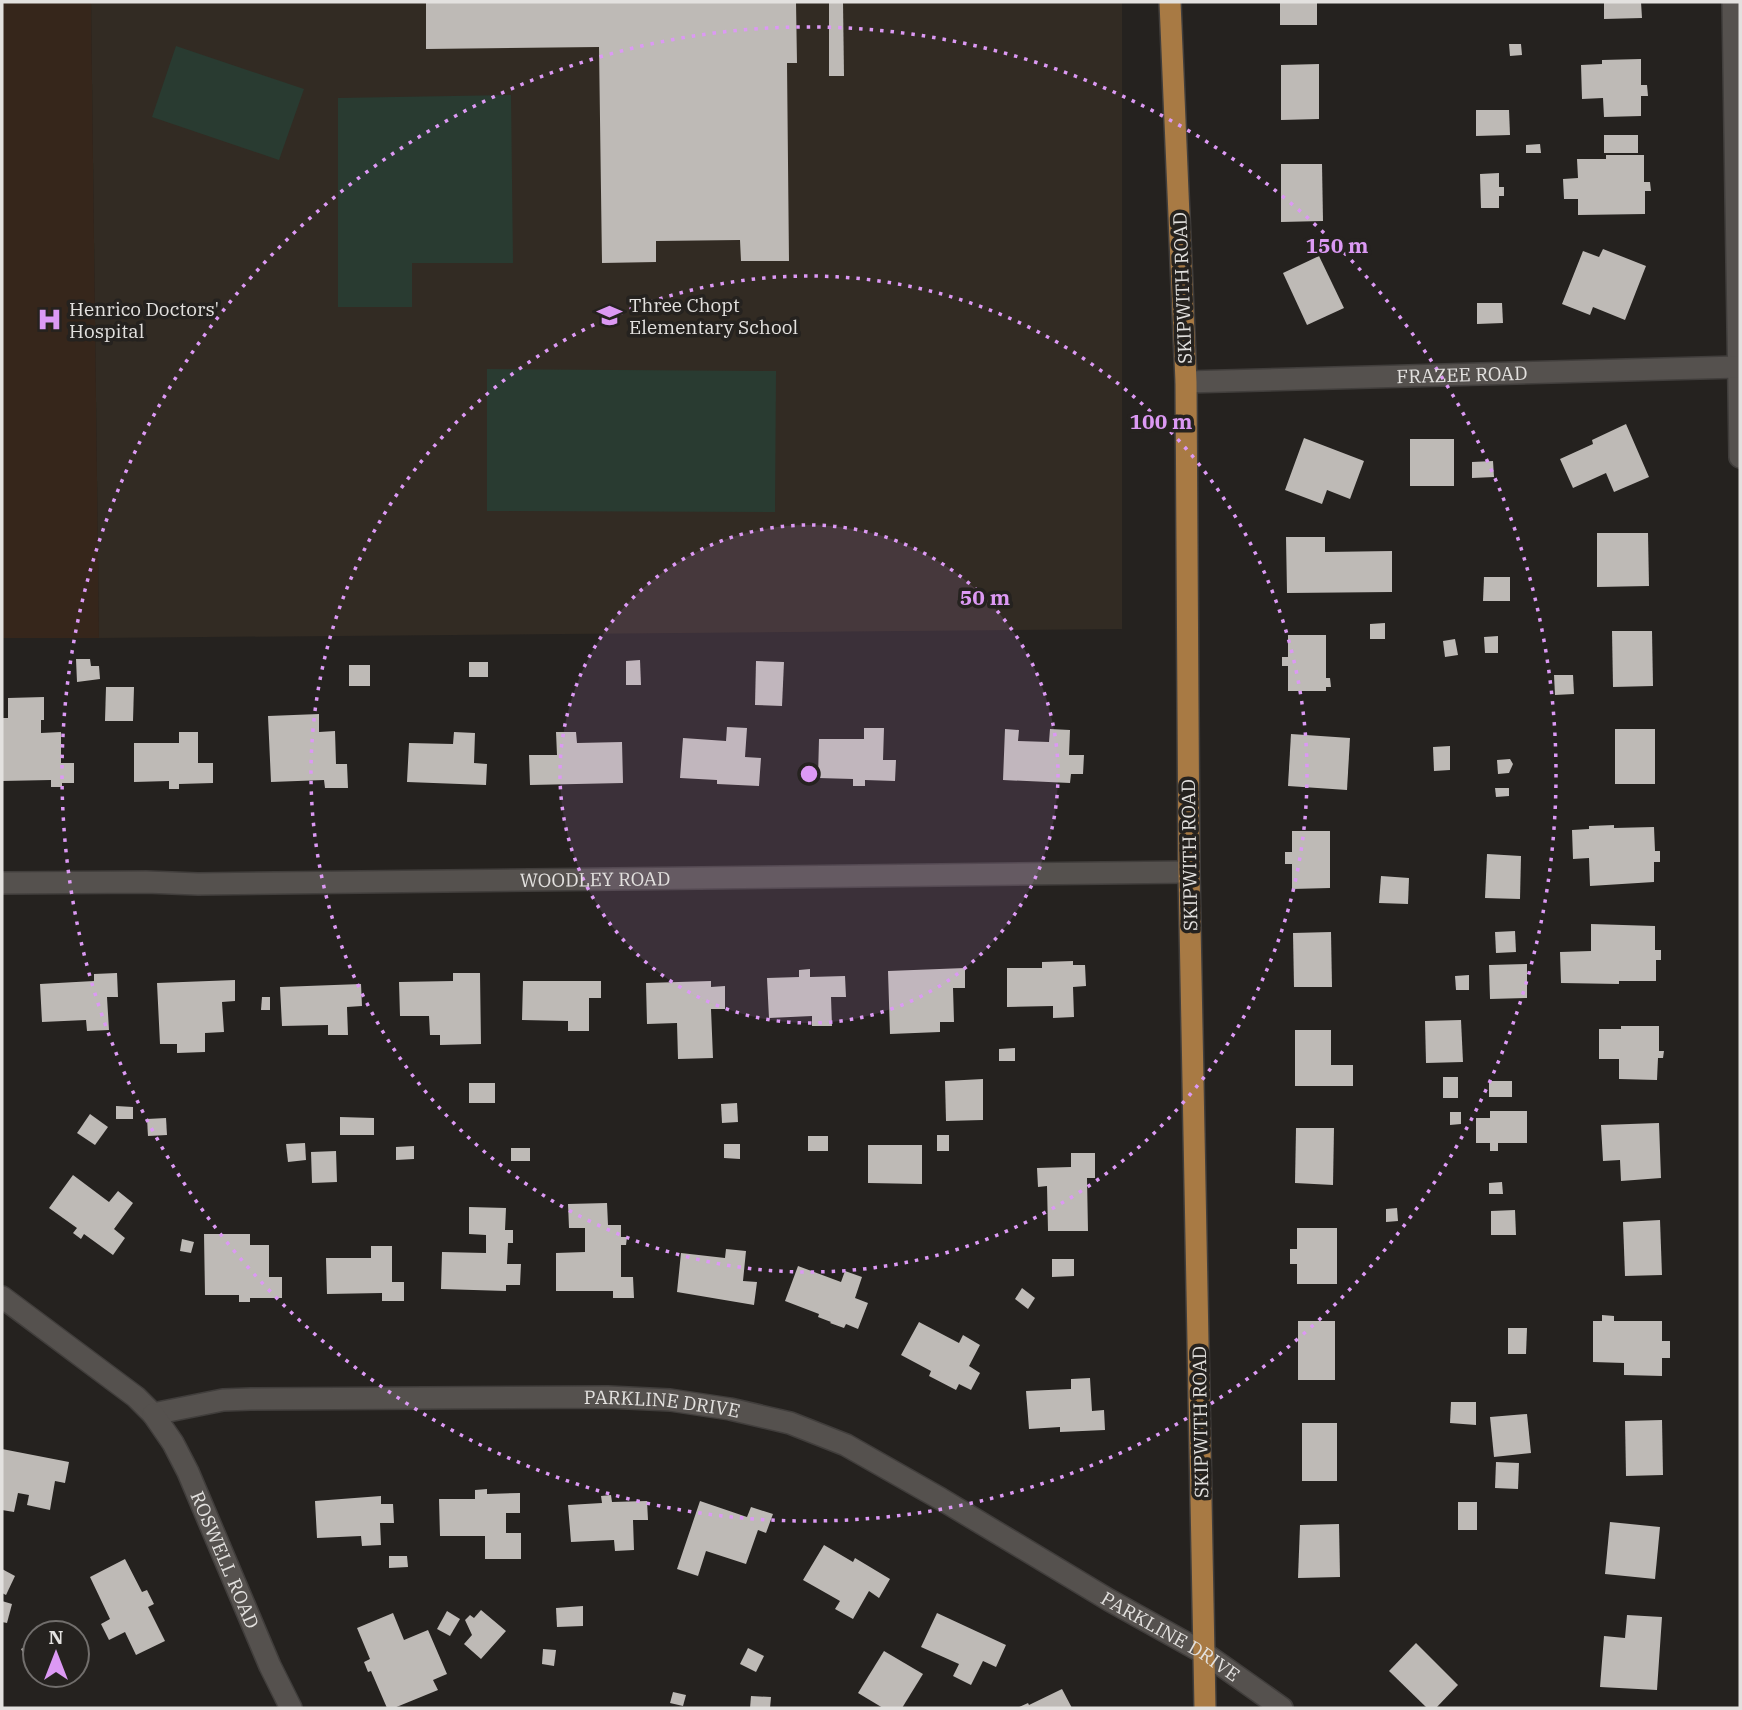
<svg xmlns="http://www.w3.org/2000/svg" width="1742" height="1710" viewBox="0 0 1742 1710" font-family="'IBM Plex Serif',serif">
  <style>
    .built { fill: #322b23 }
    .medical { fill: #36261b }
    .green { fill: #293b31 }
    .building { fill: #bebab6 }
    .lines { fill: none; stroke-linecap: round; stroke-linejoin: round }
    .minor-casing { stroke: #413e3c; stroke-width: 24 }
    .major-casing { stroke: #413e3c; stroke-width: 24 }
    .minor { stroke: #55514e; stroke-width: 21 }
    .major { stroke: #a87a44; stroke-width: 21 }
    .ring { fill: none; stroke: #dc99f4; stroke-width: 3.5; stroke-dasharray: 3.5 7 }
    .labels { text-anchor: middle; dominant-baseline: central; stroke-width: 7; stroke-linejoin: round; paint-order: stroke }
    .street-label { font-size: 19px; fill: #e3e1df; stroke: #25221f }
    .poi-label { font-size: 19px; fill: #e3e1df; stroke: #25221f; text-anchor: start }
    .centre { fill: #dc99f4; stroke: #25221f; stroke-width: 3.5 }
    .ring-label { font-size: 21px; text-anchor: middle; font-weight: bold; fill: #dc99f4; stroke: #25221f; stroke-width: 7; stroke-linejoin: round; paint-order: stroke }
  </style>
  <rect width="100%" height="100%" fill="#25221f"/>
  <!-- built -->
  <path class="built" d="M91,2H1122V629L99,638Z"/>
  <!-- medical -->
  <path class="medical" d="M2,2H91L99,638H2Z"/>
  <!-- green -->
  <g class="green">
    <path d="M176,46L304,89L279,160L152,117Z"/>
    <path d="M511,95L513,263H412V307H338V98Z"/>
    <path d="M487,369L776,371L775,512L487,511Z"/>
  </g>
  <!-- building -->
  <g class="building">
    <path d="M426,2H796L797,63H787L789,261H741L740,240L656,241V262L602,263L599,47L426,49Z"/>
    <path d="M829,2H843L844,76H829Z"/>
    <rect x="1280" y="2" width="37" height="23"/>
    <path d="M1604,2H1641L1642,18L1604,19Z"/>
    <path d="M1509,44H1521L1522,55L1510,56Z"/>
    <path d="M1641,59V85H1647L1648,96H1641V116L1604,117L1603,98L1582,99L1581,65L1602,64V60Z"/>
    <path d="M1319,64V119L1281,120V65Z"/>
    <path d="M1476,110H1509L1510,135L1476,136Z"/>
    <rect x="1604" y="135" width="34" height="18"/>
    <path d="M1540,144L1541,153H1526V145Z"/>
    <path d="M1606,155H1644V182H1650L1651,191H1645V214L1578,215V199H1564L1563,179L1578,178L1577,159H1606Z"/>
    <path d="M1281,164H1322L1323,221L1281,222Z"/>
    <path d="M1499,173V187H1504V196H1499V208H1481L1480,174Z"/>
    <path d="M1603,249L1646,266L1625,320L1593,307L1590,315L1562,304L1583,251L1599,257Z"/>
    <path d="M1319,256L1344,308L1307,325L1283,273Z"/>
    <path d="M1477,303H1502L1503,323L1477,324Z"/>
    <path d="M1626,424L1649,477L1614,492L1606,473L1573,488L1560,459L1593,444L1592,440Z"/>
    <path d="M1304,438L1364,461L1350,499L1327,490L1322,504L1285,490Z"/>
    <rect x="1410" y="439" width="44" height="47"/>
    <path d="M1493,461L1494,477L1472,478V462Z"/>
    <path d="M1597,533H1648L1649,586L1597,587Z"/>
    <path d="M1286,537H1325V552L1392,551V592L1287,593Z"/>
    <path d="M1484,577H1510V601H1483Z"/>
    <path d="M1385,623V639H1370V624Z"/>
    <path d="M1612,631H1652L1653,686L1613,687Z"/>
    <path d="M1288,635H1326V678H1330L1331,687H1326V691H1288V666H1282V657H1288Z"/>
    <path d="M1498,636V653H1485L1484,637Z"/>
    <path d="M1455,639L1458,655L1445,657L1443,641Z"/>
    <path d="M76,659H90L91,666H99L100,679L77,682Z"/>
    <path d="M640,660L641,685H626V661Z"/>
    <path d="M756,661L784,662L782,706L755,705Z"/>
    <rect x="469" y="662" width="19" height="15"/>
    <rect x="349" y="665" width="21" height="21"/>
    <path d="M1554,675H1573L1574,694L1555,695Z"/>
    <path d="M106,687H134L133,721H105Z"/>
    <path d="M44,697V720H41V733L61,732V763H74V783H62V787H51V780L2,781V718H8V698Z"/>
    <path d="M319,714V732L335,731L336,764H347L348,788H325L324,780L271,782L268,716Z"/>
    <path d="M727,727L747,728L745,757L761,758L759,786L717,784V780L680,778L683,738L726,741Z"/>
    <path d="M864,728H884L883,760H896L895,781L865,780V786H853V779L818,778L819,739H864Z"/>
    <path d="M1005,729L1019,730L1018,741L1049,742L1050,729L1070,730L1069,755H1084L1083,774H1071L1070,783L1003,780Z"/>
    <rect x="1615" y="729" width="40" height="55"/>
    <path d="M179,732H198V763H213V783L179,784V789H169V781L134,782V743H179Z"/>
    <path d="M454,732L475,733L474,763L487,764L486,785L407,782L409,743L453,744Z"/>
    <path d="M556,732H576L577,743L622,742L623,783L530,785L529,755H557Z"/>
    <path d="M1291,734L1350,738L1347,790L1288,786Z"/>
    <path d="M1450,746V770L1434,771L1433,747Z"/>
    <path d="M1510,759L1513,764L1509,773L1498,774L1497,760Z"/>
    <path d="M1495,788H1509V796L1496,797Z"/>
    <path d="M1614,825V828L1654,827L1655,851H1660V862H1654V882L1590,886L1589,858L1573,859L1572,830L1589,829V826Z"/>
    <path d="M1292,831H1330V888L1292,889V864H1285V852H1292Z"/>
    <path d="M1487,854L1521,856L1520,899L1485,898Z"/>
    <path d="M1381,876L1409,878L1408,904L1379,903Z"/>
    <path d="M1591,924L1655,926V950H1661V960H1656V981H1619V984L1561,983L1560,952L1591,951Z"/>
    <path d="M1515,931L1516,952L1496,953L1495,932Z"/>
    <path d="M1331,932L1332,987H1294L1293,933Z"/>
    <path d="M1073,961V965H1085L1086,986L1073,987L1074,1017L1053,1018V1006L1007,1007V968H1042V962Z"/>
    <path d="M1527,964V998L1490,999L1489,965Z"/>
    <path d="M965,968V988H953L954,1022H940V1032L890,1034L888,971Z"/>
    <path d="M810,969V977L845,976L846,997H831L832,1026H812V1016L769,1018L767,978L799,977V970Z"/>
    <path d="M117,973L118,997H107L109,1030L87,1031L86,1020L42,1022L40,984L94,981V974Z"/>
    <path d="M453,973H480L481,1044L440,1045V1035H430L429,1016H400L399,982L453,981Z"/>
    <path d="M1469,975V990H1456L1455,976Z"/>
    <path d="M235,980V1001L222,1002L224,1032L205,1033V1052L177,1053V1044H160L157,983Z"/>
    <path d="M523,981H601V998H589V1031H568V1021L522,1020Z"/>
    <path d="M711,981V987L725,986V1009H711L713,1058L678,1059L677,1023L647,1024L646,983Z"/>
    <path d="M361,984L362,1006L347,1007L348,1035H328V1025L282,1026L280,987Z"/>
    <path d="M262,997H270V1010H261Z"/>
    <path d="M1461,1020L1463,1062L1426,1063L1425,1021Z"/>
    <path d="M1621,1026H1659V1051H1664L1663,1058H1658L1657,1080L1619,1079V1059H1599V1029H1621Z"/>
    <path d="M1295,1030H1331V1065H1353V1086H1295Z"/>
    <path d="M1015,1048V1061H999V1049Z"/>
    <rect x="1443" y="1077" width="15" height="21"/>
    <path d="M983,1079V1120L946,1121L945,1081Z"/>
    <rect x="1489" y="1081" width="23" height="16"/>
    <rect x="469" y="1083" width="26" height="20"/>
    <path d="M737,1103L738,1122L722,1123L721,1104Z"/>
    <path d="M116,1106L133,1107V1119H116Z"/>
    <path d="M1490,1111H1527V1143H1498V1151H1490V1143H1476V1118H1490Z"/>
    <path d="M1450,1112H1461V1124L1450,1125Z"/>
    <path d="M90,1114L108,1127L95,1145L77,1133Z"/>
    <path d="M340,1117L374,1118V1135H340Z"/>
    <path d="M166,1118L167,1135L148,1136L147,1119Z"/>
    <path d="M1659,1123L1661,1178L1621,1181L1620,1160L1603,1161L1601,1125Z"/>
    <path d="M1296,1128H1334L1333,1185L1295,1183Z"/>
    <rect x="937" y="1135" width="12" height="16"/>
    <rect x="808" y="1136" width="20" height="15"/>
    <path d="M305,1143L306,1160L288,1162L286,1144Z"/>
    <path d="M724,1144H740V1159L724,1158Z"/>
    <path d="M868,1145H922V1184L868,1183Z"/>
    <path d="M414,1146V1159L396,1160V1147Z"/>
    <rect x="511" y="1148" width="19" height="13"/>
    <path d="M336,1151L337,1182L312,1183L311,1152Z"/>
    <path d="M1071,1153H1095V1178H1087L1088,1231H1048L1047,1186L1038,1187L1037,1168L1071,1167Z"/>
    <path d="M73,1175L109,1202L118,1191L133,1203L114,1229L125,1238L113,1255L84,1234L81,1239L73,1233L77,1228L49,1208Z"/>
    <path d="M1502,1182L1503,1194H1489V1183Z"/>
    <path d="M607,1203L608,1225H621V1237H627L626,1245H621V1277H633L634,1298H613V1291H556V1253L585,1252V1228H569L568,1204Z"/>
    <path d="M469,1207L506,1208L505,1230H513V1243H508L507,1264H521L520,1285H506V1291L441,1289L442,1252L486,1253V1235L469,1234Z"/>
    <path d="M1397,1208L1398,1221L1386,1222V1209Z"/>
    <path d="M1515,1210L1516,1235H1491V1211Z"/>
    <path d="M1660,1220L1662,1275L1625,1276L1623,1222Z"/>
    <path d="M1297,1228H1337V1284H1297V1264H1290V1249H1297Z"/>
    <path d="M204,1234H250V1245H269V1277H282V1298H250V1302H239V1295H205Z"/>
    <path d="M182,1239L194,1242L191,1253L180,1251Z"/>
    <path d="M371,1246H392V1282H404V1301H382V1293L327,1294L326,1258H371Z"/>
    <path d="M726,1249L746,1251L743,1281L757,1282L754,1305L677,1292L681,1253L725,1258Z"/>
    <path d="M1052,1259H1074V1276L1052,1277Z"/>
    <path d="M798,1266L841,1282L845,1271L862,1277L855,1298L868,1303L858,1329L846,1324L844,1328L830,1323L831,1322L818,1317L819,1314L785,1301Z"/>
    <path d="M1022,1288L1035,1298L1028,1309L1015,1299Z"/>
    <path d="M1602,1315L1614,1316V1321H1662V1341H1670V1358H1662V1376L1624,1375V1363L1593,1362V1321H1602Z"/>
    <rect x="1298" y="1321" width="37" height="59"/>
    <path d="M919,1322L959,1343L963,1335L980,1345L969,1366L980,1373L971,1390L959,1384L956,1390L929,1376L931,1371L901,1355Z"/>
    <path d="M1508,1328H1527L1526,1354H1508Z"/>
    <path d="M1090,1378L1092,1411L1104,1410L1105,1430L1060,1432V1427L1029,1429L1026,1391L1071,1389V1379Z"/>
    <path d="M1451,1402H1476V1425L1450,1423Z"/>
    <path d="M1527,1414L1531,1453L1494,1457L1490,1417Z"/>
    <path d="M1662,1420L1663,1475L1626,1476L1625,1421Z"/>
    <rect x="1302" y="1423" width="35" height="58"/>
    <path d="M2,1449L69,1462L65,1483L55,1481L50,1510L27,1505L29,1495L18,1493L14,1512L2,1510Z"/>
    <path d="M1496,1462L1519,1463L1518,1489L1495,1488Z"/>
    <path d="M487,1489V1494L520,1493V1513H506V1533H521V1559H485V1536H440L439,1499H475V1490Z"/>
    <path d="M611,1495L612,1502L647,1501L648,1520H633L634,1550L615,1551L614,1540L571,1542L568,1505L602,1503L601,1496Z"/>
    <path d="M381,1496V1504H393L394,1523H380L381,1545L362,1546L361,1536L317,1538L315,1501Z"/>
    <path d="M700,1501L747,1517L751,1507L773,1514L766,1533L758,1530L746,1564L706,1551L698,1576L677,1569Z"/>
    <rect x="1458" y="1502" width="19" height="28"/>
    <path d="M1610,1522L1660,1527L1655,1579L1605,1574Z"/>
    <path d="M1339,1524L1340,1577L1298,1578L1300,1525Z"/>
    <path d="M824,1545L853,1562L855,1558L890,1579L879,1598L869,1591L853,1619L835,1609L840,1601L803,1580Z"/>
    <path d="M389,1556H407L408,1567L389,1568Z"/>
    <path d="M125,1559L142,1592L147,1590L154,1604L148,1607L165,1641L136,1655L125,1632L109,1640L101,1624L110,1619L90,1577Z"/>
    <path d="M2,1569L15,1576L6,1595L2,1593Z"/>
    <path d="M2,1601L12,1604L7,1623L2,1622Z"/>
    <path d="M583,1606V1626L557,1627L556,1608Z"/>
    <path d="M481,1610L506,1631L481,1659L464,1644L472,1635L465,1620L470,1615L474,1618Z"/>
    <path d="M447,1611L460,1619L450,1636L437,1629Z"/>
    <path d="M393,1613L404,1640L428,1630L447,1674L433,1680L438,1690L394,1708H387L371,1671L368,1672L364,1662L370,1659L357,1628Z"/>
    <path d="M937,1613L1006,1645L996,1667L983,1661L971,1685L953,1676L959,1664L921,1647Z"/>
    <path d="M1627,1615L1662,1617L1657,1690L1600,1687L1604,1636L1625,1638Z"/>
    <path d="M1416,1643L1458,1685L1436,1708H1427L1389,1671Z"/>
    <path d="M30,1644L35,1654L26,1658L21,1649Z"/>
    <path d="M748,1648L764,1656L756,1672L740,1664Z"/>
    <path d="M543,1649L556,1650L554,1666L542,1664Z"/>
    <path d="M884,1651L923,1674L902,1708H883L858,1693Z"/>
    <path d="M1062,1689L1072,1708H1017L1028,1703L1029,1705Z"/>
    <path d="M673,1692L686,1695L683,1706L670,1703Z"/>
    <path d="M751,1696L771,1697L770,1708H750Z"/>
  </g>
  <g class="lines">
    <defs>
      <g id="minor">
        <path d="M1733,2L1740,457"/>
        <path id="s1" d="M1186,382L1738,367"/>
        <path id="s2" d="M2,883L146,882L198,884L1189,872"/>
        <path id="s3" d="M2,1297L136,1397L153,1414L223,1400L251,1399L608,1397L670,1400L730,1409L790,1423L846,1445L941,1499L1109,1600L1204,1653L1282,1708"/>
        <path id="s4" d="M153,1414L173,1443L188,1472L270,1666L291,1708"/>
      </g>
      <path id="major" d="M1170,2L1186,382L1189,872L1205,1708"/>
    </defs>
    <!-- minor casing -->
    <use href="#minor" class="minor-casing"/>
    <!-- major casing -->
    <use href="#major" class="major-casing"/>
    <!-- minor -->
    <use href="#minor" class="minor"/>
    <!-- major -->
    <use href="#major" class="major"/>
  </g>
  <!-- distance rings -->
  <circle cx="809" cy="774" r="249" fill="#dc99f4" fill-opacity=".12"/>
  <g class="ring">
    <circle cx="809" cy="774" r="249"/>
    <circle cx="809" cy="774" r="498"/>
    <circle cx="809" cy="774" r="747"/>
  </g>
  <!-- icons -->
  <defs>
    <symbol id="school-bare" viewBox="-9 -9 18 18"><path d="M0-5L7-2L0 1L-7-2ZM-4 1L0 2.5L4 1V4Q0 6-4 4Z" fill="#dc99f4" stroke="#25221f" stroke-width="2.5" paint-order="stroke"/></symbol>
    <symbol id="hospital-bare" viewBox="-9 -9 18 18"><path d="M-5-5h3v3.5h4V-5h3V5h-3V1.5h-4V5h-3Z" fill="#dc99f4" stroke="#25221f" stroke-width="2.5" paint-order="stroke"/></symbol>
  </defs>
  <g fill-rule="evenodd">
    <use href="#school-bare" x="592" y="298" width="35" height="35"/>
    <use href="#hospital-bare" x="32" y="302" width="35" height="35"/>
  </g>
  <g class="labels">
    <!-- street labels -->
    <g class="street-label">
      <text transform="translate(1182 288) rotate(-92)">SKIPWITH ROAD</text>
      <text stroke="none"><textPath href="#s1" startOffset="276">FRAZEE ROAD</textPath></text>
      <text transform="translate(1189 855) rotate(-91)">SKIPWITH ROAD</text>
      <text stroke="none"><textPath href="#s2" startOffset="593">WOODLEY ROAD</textPath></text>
      <text stroke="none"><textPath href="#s3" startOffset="702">PARKLINE DRIVE</textPath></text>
      <text transform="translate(1200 1422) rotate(-91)">SKIPWITH ROAD</text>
      <text stroke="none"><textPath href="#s4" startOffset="163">ROSWELL ROAD</textPath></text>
      <text stroke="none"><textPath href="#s3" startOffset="1269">PARKLINE DRIVE</textPath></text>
    </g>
    <!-- poi labels -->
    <g class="poi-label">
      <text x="629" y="305">Three Chopt<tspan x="629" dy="22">Elementary School</tspan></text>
      <text x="69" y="309">Henrico Doctors'<tspan x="69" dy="22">Hospital</tspan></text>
    </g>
  </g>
  <circle cx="809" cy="774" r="10" class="centre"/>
  <g class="ring-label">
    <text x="1337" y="253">150 m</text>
    <text x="1161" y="429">100 m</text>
    <text x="985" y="605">50 m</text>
  </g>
  <!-- border -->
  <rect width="1742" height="1710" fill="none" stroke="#e3e1df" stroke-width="7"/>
  <!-- north arrow -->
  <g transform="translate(56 1654)"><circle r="33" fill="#25221f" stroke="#716e6c" stroke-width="2"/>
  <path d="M0-5L12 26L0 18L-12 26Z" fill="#dc99f4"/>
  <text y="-10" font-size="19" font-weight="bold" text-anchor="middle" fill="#e3e1df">N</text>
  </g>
</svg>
